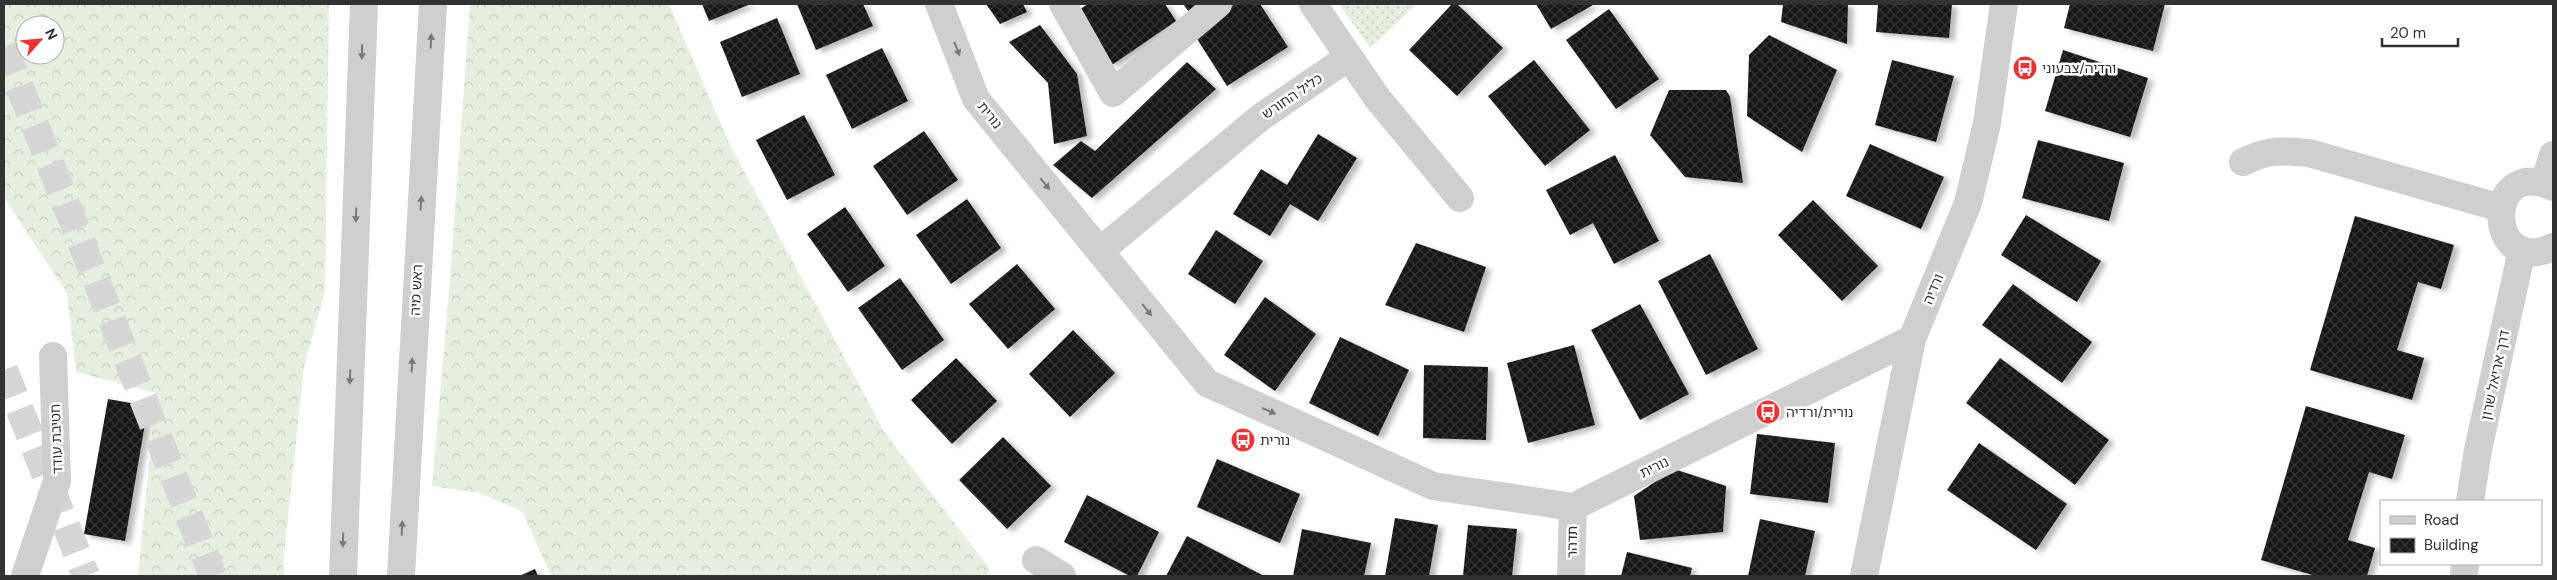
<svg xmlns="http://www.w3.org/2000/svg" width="2557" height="580" viewBox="0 0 2557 580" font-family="'DM Sans','Noto Sans Hebrew',sans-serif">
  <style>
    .forest { fill: url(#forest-crowns); fill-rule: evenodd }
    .park { fill: url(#park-dots) }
    .building { fill: url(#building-cross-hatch); filter: url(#shadow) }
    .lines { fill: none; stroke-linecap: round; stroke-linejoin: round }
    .highway-tunnel { stroke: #d6d6d6; stroke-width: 28; stroke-dasharray: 28 14; stroke-linecap: butt }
    .minor { stroke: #cfcfcf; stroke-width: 28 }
    .oneway { fill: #797979 }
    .labels { text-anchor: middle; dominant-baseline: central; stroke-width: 5; stroke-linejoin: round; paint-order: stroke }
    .poi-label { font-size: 14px; fill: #323232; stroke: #fff; text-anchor: start }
    .street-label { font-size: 14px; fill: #323232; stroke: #fff }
  </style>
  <defs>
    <pattern id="forest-crowns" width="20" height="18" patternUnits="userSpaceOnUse" patternTransform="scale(1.25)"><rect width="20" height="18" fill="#e7efe1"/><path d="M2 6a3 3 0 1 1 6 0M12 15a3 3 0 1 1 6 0" fill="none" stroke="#c7cdc2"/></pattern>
    <pattern id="park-dots" width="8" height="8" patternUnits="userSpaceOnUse" patternTransform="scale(1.25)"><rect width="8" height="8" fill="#e7efe1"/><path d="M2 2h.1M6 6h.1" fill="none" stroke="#c7cdc2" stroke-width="1.8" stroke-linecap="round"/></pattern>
    <pattern id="building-cross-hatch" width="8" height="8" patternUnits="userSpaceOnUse" patternTransform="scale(1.25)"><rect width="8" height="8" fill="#191919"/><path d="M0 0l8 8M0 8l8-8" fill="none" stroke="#323232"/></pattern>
    <filter id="shadow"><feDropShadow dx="5.5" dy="3" stdDeviation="2.5" flood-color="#0004"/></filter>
  </defs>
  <rect width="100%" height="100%" fill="#fff"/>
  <!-- forest -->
  <g class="forest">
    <path d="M4,4H329L325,291L304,367L283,565L285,576H138L156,393L76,372L67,293L4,198ZM25,25H55V55H25Z"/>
    <path d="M470,4H669L730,145L885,433L990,569L987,576H551L522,511L479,493L432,486L449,293Z"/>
  </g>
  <!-- park -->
  <path class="park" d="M1339,4H1417L1370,48Z"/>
  <!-- building -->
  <g class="building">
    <path d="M702,4H751L709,21Z"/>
    <path d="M797,4H863L873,26L816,50Z"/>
    <path d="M986,4H1023L1027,12L1000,24Z"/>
    <path d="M1088,4H1165L1176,21L1112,65L1077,11Z"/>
    <path d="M1183,4H1200L1189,12Z"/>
    <path d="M1235,4H1260L1288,47L1227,86L1192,31Z"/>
    <path d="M1452,4H1457L1503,48L1457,96L1409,50Z"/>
    <path d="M1536,4H1592L1593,5L1551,29Z"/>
    <path d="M1783,4H1848L1847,44L1781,22Z"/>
    <path d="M1878,4H1952L1949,38L1876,32Z"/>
    <path d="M2070,4H2165L2153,51L2064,28Z"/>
    <path d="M1609,9L1659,79L1616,109L1566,40Z"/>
    <path d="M777,18L800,74L742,97L720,42Z"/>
    <path d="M1040,25L1077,74L1087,136L1054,144L1048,83L1009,42Z"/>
    <path d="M1769,35L1837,70L1802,152L1747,116L1749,55Z"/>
    <path d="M882,48L908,101L852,129L826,75Z"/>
    <path d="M2063,50L2148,78L2130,137L2045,111Z"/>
    <path d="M1534,60L1590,130L1545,166L1488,96Z"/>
    <path d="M1892,60L1954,76L1936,142L1875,125Z"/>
    <path d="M1187,62L1216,89L1092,198L1053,165L1081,141L1095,151Z"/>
    <path d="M1669,90H1726L1730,97L1743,183L1685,177L1650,135Z"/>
    <path d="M804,115L835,175L787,200L756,140Z"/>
    <path d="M924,131L958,180L907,215L873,166Z"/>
    <path d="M1318,134L1357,158L1318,221L1290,204L1270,236L1233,214L1261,169L1287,185Z"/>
    <path d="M2038,140L2124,163L2109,221L2022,198Z"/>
    <path d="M1870,144L1944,177L1921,229L1846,196Z"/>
    <path d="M1615,155L1659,241L1614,264L1593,223L1570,235L1546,190Z"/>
    <path d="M967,199L1001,248L951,284L916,235Z"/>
    <path d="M1813,200L1878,266L1842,301L1778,235Z"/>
    <path d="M845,207L885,266L848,292L807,234Z"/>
    <path d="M2026,215L2101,261L2077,302L2001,255Z"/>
    <path d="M2355,216L2454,245L2441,289L2418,282L2397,350L2424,358L2412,400L2310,370Z"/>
    <path d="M1216,230L1263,261L1235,304L1188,274Z"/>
    <path d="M1416,243L1486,267L1464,332L1385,305Z"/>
    <path d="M1710,254L1758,349L1706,375L1658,281Z"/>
    <path d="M1017,264L1055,309L1008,349L969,304Z"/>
    <path d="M900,278L944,340L902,370L858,308Z"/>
    <path d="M2013,284L2092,342L2062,383L1982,325Z"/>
    <path d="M1265,297L1316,334L1275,391L1224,355Z"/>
    <path d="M1640,304L1689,394L1640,420L1591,330Z"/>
    <path d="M1073,330L1115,373L1070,417L1029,374Z"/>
    <path d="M1340,337L1409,370L1378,436L1309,403Z"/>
    <path d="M1574,345L1595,425L1528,443L1507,363Z"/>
    <path d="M956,358L997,401L952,444L911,400Z"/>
    <path d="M2000,358L2109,440L2075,485L1966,403Z"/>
    <path d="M1424,365L1488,367L1486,440L1423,438Z"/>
    <path d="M108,399L148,406L125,541L84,534Z"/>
    <path d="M2306,406L2405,435L2392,479L2369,472L2348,540L2375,548L2367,576H2316L2261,560Z"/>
    <path d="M1757,434L1835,443L1828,503L1750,494Z"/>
    <path d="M1003,437L1051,486L1007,529L959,480Z"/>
    <path d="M1979,443L2067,504L2036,550L1947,490Z"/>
    <path d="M1217,459L1300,494L1280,543L1197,507Z"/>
    <path d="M1674,469L1726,486L1723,532L1640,540L1634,496Z"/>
    <path d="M1087,495L1159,532L1137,576H1130L1064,542Z"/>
    <path d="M1395,518L1438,525L1429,576H1385Z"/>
    <path d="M1760,519L1815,531L1805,576H1748Z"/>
    <path d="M1468,525L1517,529L1512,576H1463Z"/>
    <path d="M1302,529L1371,543L1364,576H1293Z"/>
    <path d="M1187,536L1264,576H1166Z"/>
    <path d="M1627,552L1692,568L1690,576H1621Z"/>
    <path d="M535,569L538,576H519Z"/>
  </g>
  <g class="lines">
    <!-- highway-tunnel -->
    <g class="highway-tunnel">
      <path d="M4,47L213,576"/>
      <path d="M4,370L86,576"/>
    </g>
    <!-- minor -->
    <g class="minor">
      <path d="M939,4L976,99L1207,383L1433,486L1573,507L1912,339"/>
      <path d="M1063,4L1113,93L1218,4"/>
      <path d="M1313,4L1349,57"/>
      <path d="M2243,162C2267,150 2282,150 2309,153L2501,208"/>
      <path d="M2544,183L2553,155"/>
      <path d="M2553,187C2482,155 2486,279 2553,247"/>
      <path d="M1100,251L1261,117L1349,57L1378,99L1460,198"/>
      <path d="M2470,501L2478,450L2522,250"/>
      <path d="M1036,560L1062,576"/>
      <path d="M25,576L57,481L53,356"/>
      <path d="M343,576L364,4"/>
      <path d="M401,576L433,4"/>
      <path d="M1571,576L1573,507"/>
      <path d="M1864,576L1912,339L1968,203L1987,123L2004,4"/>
      <path d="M2464,576L2465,564"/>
    </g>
  </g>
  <!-- one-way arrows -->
  <defs><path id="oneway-solid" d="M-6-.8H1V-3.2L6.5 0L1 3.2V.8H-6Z" transform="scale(1.25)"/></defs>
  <g class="oneway">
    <use href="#oneway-solid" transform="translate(431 41) rotate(-87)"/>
    <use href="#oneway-solid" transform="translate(957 49) rotate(69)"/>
    <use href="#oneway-solid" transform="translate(362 52) rotate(91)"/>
    <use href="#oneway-solid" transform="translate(1045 184) rotate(51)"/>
    <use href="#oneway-solid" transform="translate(421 203) rotate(-87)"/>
    <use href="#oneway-solid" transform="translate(356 215) rotate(92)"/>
    <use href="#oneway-solid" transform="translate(1147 310) rotate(51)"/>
    <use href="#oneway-solid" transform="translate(412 365) rotate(-87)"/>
    <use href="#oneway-solid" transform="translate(350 377) rotate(92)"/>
    <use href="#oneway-solid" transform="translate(1269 411) rotate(24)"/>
    <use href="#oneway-solid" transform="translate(402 528) rotate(-87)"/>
    <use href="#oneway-solid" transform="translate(343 540) rotate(92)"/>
  </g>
  <!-- icons -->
  <defs>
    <symbol id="bus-disc" viewBox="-11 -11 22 22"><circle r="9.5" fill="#ed3231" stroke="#fff"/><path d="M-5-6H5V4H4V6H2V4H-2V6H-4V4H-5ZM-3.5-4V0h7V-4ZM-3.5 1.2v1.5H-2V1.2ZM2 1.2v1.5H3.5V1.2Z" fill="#fff"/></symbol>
  </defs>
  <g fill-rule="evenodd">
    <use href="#bus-disc" x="2011" y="54" width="28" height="28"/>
    <use href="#bus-disc" x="1754" y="398" width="28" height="28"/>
    <use href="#bus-disc" x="1229" y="426" width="28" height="28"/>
  </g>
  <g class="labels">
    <!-- poi labels -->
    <g class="poi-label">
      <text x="2042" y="68">ורדיה/צבעוני</text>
      <text x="1786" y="412">נורית/ורדיה</text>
      <text x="1260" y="440">נורית</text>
    </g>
    <!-- street labels -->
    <g class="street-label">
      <text transform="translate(1292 96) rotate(-34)">כליל החורש</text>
      <text transform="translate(990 115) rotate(51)">נורית</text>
      <text transform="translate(1933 289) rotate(-67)">ורדיה</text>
      <text transform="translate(416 290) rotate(-87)">ראש מיה</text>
      <text transform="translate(2495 375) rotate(-78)">דרך אריאל שרון</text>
      <text transform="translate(56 439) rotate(-92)">חטיבת עודד</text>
      <text transform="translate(1654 467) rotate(-26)">נורית</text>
      <text transform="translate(1572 542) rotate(-89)">תדהר</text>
    </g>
  </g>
  <!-- border -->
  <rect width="2557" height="580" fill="none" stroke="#323232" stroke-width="10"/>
  <!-- legend -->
  <rect x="2380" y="500" width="162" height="65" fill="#ffffff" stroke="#adadad"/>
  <rect x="2390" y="516" width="25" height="8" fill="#cfcfcf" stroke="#adadad"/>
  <text x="2424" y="525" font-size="15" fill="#323232">Road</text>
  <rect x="2390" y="538" width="25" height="15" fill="url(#building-cross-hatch)" stroke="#adadad"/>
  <text x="2424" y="550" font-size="15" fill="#323232">Building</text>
  <!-- north arrow -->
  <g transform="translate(40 40) rotate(63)"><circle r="24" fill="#ffffff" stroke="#adadad"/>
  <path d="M0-4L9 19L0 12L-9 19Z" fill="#ed3231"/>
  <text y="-8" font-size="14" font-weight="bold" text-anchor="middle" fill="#323232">N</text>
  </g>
  <!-- scale -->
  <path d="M2382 38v8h76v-8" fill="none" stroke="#323232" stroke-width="2.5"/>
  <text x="2390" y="38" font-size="15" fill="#323232" stroke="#ffffff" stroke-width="4" paint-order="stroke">20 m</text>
</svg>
